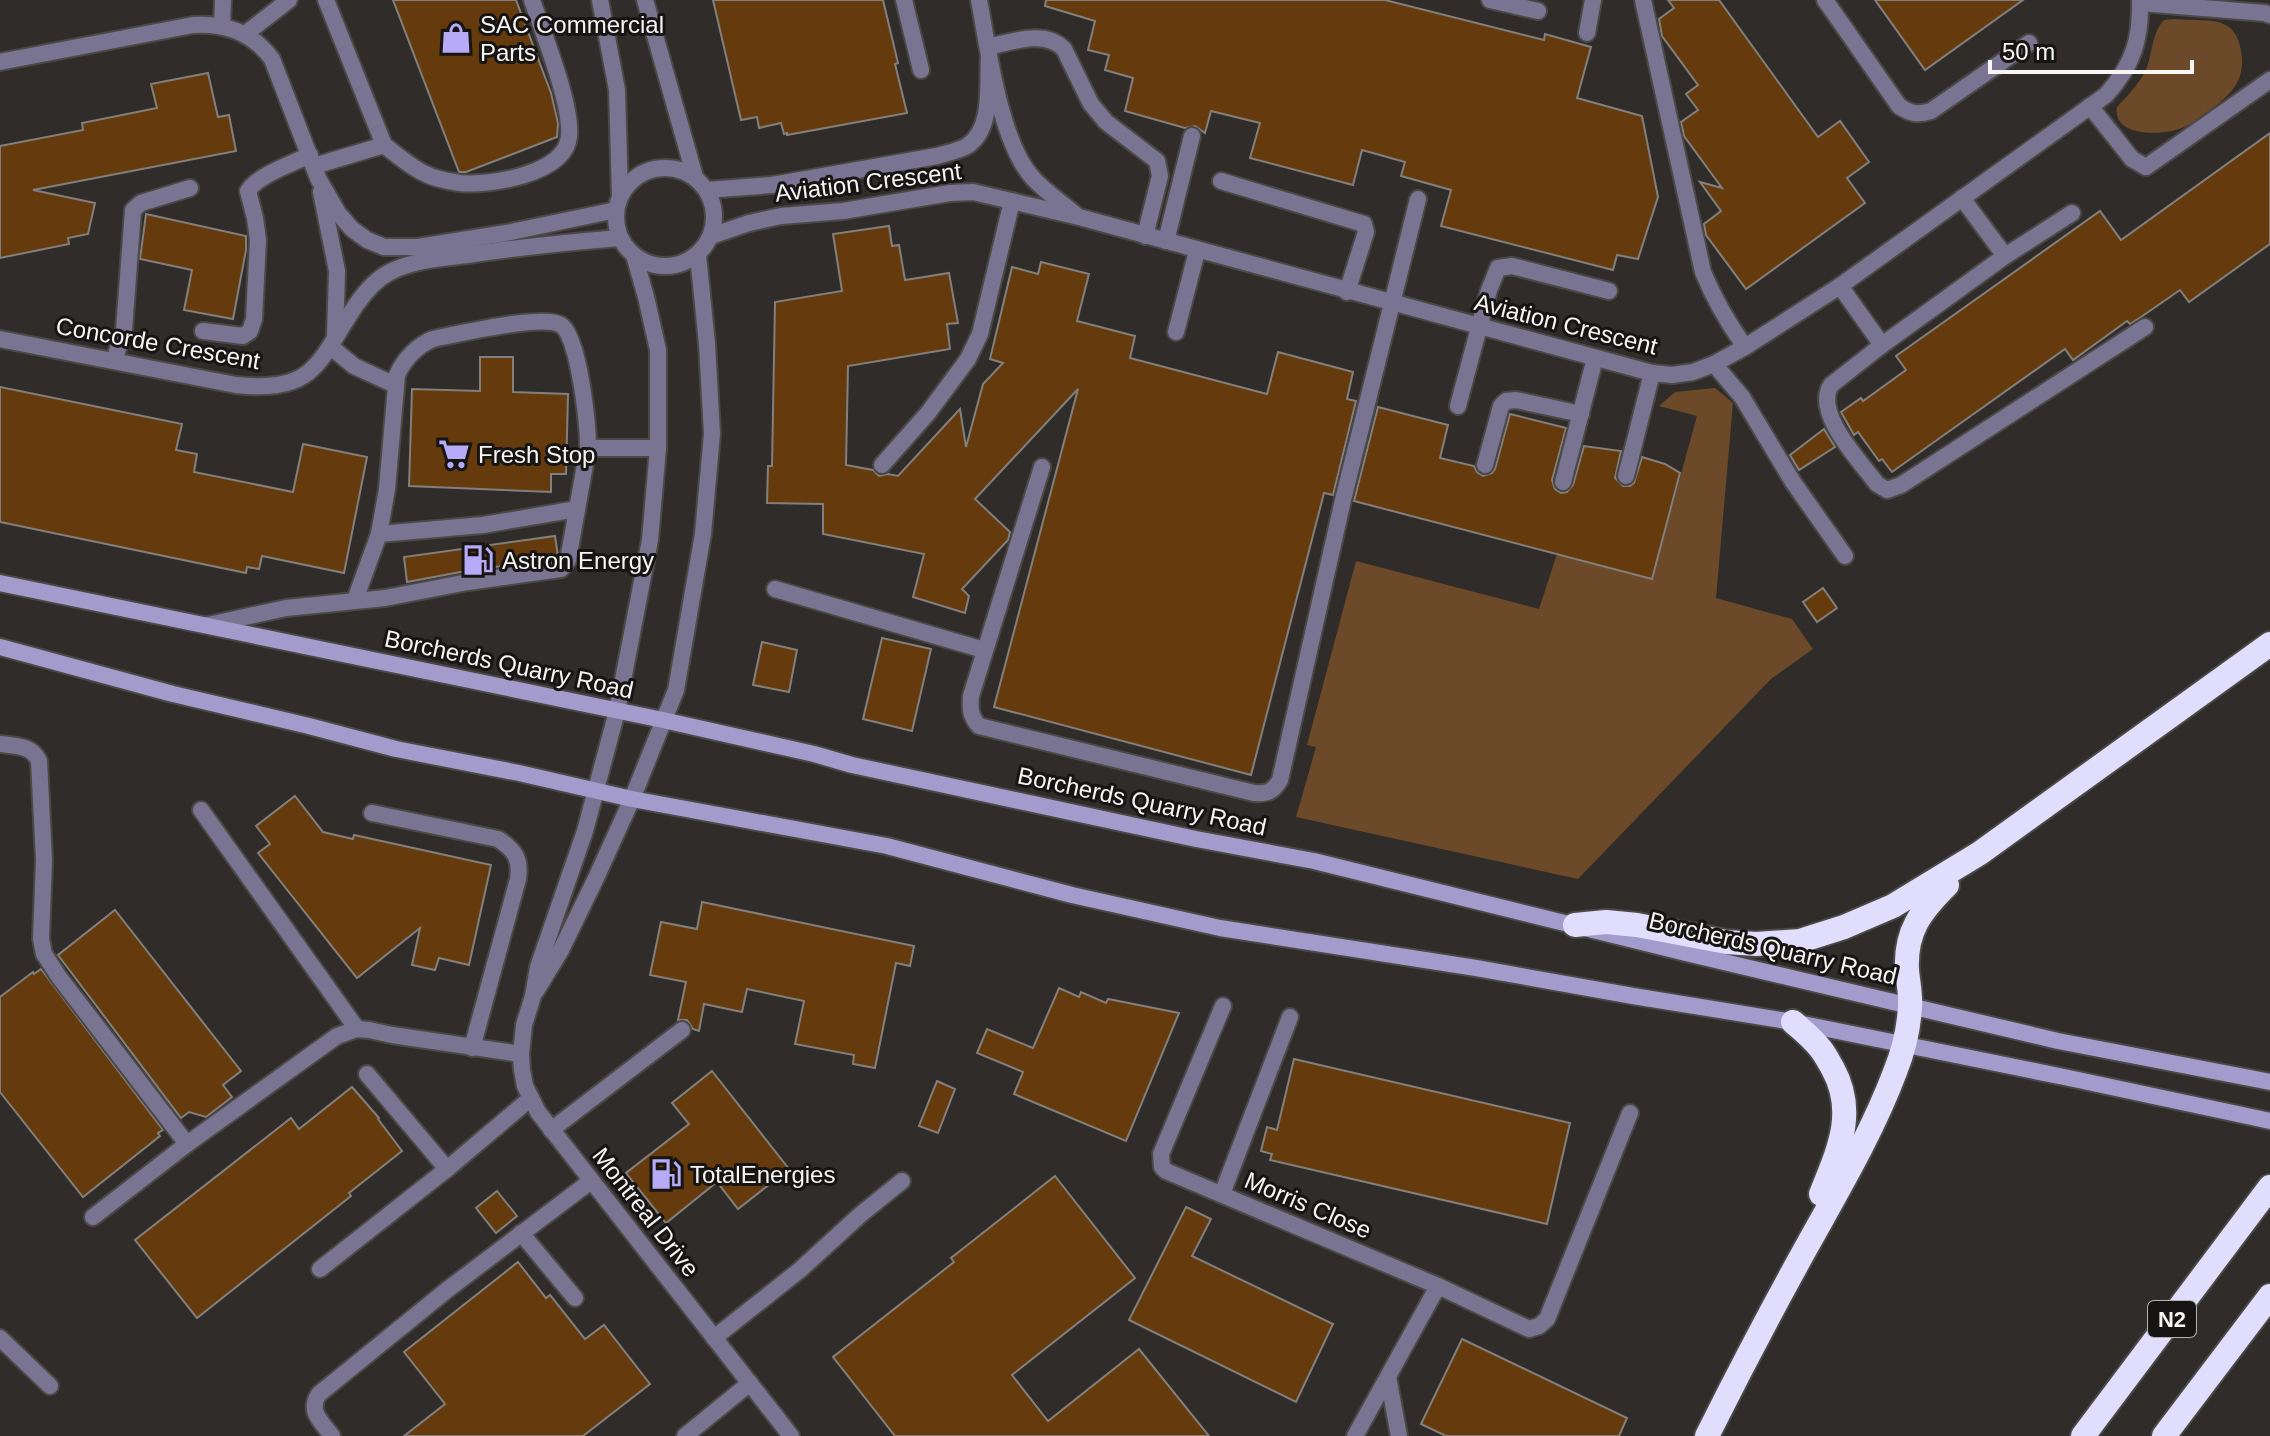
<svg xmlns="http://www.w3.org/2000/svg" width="2270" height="1436" viewBox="0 0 2270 1436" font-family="Helvetica,sans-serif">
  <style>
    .green { fill: #6c4928 }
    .building { fill: #653b0d; stroke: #837f7c; stroke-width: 2 }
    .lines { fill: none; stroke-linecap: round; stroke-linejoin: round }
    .service-casing { stroke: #4b4846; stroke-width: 20 }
    .minor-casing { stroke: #4b4846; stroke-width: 20 }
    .secondary-casing { stroke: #4b4846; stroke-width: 20 }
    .motorway-casing { stroke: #4b4846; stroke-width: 28 }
    .service { stroke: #787492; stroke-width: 16 }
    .minor { stroke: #787492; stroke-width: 16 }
    .secondary { stroke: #a29bcc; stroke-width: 16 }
    .motorway { stroke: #e1ddfc; stroke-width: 24 }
    .labels { text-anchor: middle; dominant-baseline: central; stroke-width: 6; stroke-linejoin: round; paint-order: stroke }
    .shield { fill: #161514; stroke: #b3b2b0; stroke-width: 2 }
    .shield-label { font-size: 22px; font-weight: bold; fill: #f6f5f3 }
    .poi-label { font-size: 24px; fill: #f6f5f3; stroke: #161514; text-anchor: start }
    .street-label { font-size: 24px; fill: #f6f5f3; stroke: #161514 }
  </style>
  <rect width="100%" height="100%" fill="#2f2c2a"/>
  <!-- green -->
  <g class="green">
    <path d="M2174,19C2211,22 2238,13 2242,58C2244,85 2226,98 2207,112C2200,116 2194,123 2186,126C2168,136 2112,139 2117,107C2128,95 2139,84 2146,70C2153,53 2151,34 2164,20Z"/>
    <path d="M1715,388L1733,403L1716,598L1792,619L1813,649L1771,679L1578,879L1296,817L1316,747L1307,745L1356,561L1539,609L1557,554L1652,579L1697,416L1659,406L1675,392Z"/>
  </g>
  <!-- building -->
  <g class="building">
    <path d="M393,0H516L551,93L558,123L557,137L466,172H459Z"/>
    <path d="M713,0H883L898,63L895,64L907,113L787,135V133L784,134L781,123L759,128L757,117L741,120Z"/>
    <path d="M1046,0H1385L1544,40L1545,34L1591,47L1577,98L1642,116L1658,197L1638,259L1617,255L1613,270L1441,226L1451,190L1401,176L1405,162L1362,150L1353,185L1250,158L1260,123L1211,111L1205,133L1195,126L1185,128L1125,111L1133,78L1105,70L1109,55L1088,50L1095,21L1045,6Z"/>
    <path d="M1668,0H1719L1818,137L1840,121L1869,162L1847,178L1865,203L1746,289L1706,235L1704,224L1721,211L1700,182L1722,188L1684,136L1681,122L1698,110L1686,94L1698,85L1662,36L1659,19L1674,8Z"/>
    <path d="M1875,0H2023L1925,70Z"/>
    <path d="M208,73L218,117L229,115L236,151L33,190L95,203L88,234L68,238L69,244L0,258V146L83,130L82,123L157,108L151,84Z"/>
    <path d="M2270,133V244L2189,302L2180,290L2141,317L2130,324L2127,321L2073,360L2065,349L1892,472L1882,459L1879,461L1858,432L1854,435L1841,412L1861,398L1863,401L1906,370L1896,356L2100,211L2121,240Z"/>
    <path d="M146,214L246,236V250L233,319L184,310L192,270L140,259Z"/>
    <path d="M889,226L892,246L899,245L905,280L949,273L958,323L947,324L950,349L848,366L846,465L873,470L879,476L888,474L898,476L960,409L966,447L983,384L1003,363L990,359L1012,267L1038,274L1041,262L1089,274L1077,321L1135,336L1130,358L1267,394L1278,352L1353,372L1347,399L1356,401L1333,495L1324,493L1251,775L994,707L1078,389L975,499L1010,532L1008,540L962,589L969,596L965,613L913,597L924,554L823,534V504L767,503L768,466H772L775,302L842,291L833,234Z"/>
    <path d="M480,357H513V392L568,394L566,474H551V492L409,486L412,389L480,391Z"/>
    <path d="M0,387L182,424L176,450L197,454L194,472L293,492L303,444L367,457L344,573L262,556L259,569L247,567L246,573L0,522Z"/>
    <path d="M1378,407L1448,425L1440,458L1474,466L1477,472L1483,476L1492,473L1495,469L1510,414L1566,428L1552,480L1555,489L1561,493L1567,492L1573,485L1584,446L1621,451L1615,478L1623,486H1630L1634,483L1642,457L1665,464L1680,473L1652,579L1354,501Z"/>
    <path d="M1824,429L1835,447L1799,470L1790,455Z"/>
    <path d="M555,536L558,556L555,559L466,571L407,582L404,557Z"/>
    <path d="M1823,588L1837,608L1817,622L1803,602Z"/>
    <path d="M882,638L931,649L912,731L863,719Z"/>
    <path d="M762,642L797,650L789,692L753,685Z"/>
    <path d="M295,796L323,832L353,839L354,835L491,865L469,965L439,958L435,970L412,965L420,928L357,978L258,853L270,844L256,826Z"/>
    <path d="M702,902L914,946L910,966L896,963L875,1068L853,1064L854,1055L795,1044L804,1001L747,989L742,1012L704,1004L699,1031L693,1029L687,1020H678L686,982L650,975L661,922L697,929Z"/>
    <path d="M115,910L241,1071L223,1085L232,1097L206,1117L189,1112L181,1118L58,955Z"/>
    <path d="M41,969L163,1130L158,1133L160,1136L83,1197L0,1092V997L33,972L34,974Z"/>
    <path d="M1059,988L1079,997L1081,992L1106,1003L1108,999L1179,1013L1126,1141L1014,1094L1023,1072L977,1053L987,1029L1033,1048Z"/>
    <path d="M1294,1059L1570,1123L1547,1224L1270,1160L1272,1154L1261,1151L1267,1127L1277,1130Z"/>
    <path d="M712,1071L789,1169L738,1209L717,1182L666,1223L626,1173L689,1124L672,1103Z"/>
    <path d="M937,1081L955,1089L938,1133L919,1126Z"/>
    <path d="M352,1087L379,1118L378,1119L402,1151L349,1193L351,1196L197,1318L135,1240L291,1118L299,1129Z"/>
    <path d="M1055,1176L1135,1278L1012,1375L1048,1421L1139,1349L1209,1436H895L833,1357L954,1262L951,1258Z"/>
    <path d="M497,1191L517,1216L496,1233L476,1208Z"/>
    <path d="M1186,1207L1211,1219L1192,1256L1333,1324L1296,1402L1129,1320Z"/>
    <path d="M518,1262L546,1298L550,1295L585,1339L604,1325L650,1384L583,1436H404L445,1404L404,1352Z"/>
    <path d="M1462,1339L1627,1418L1619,1436H1446L1421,1424Z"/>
  </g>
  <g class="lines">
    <defs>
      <g id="service">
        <path d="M904,0L921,70"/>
        <path d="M1490,0L1538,11"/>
        <path d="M1643,0L1703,272C1714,299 1728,323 1745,347"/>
        <path d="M1825,0L1899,106C1911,114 1917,115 1931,111L2029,43"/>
        <path d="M2141,3L2265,13L2270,15"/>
        <path d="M222,26L223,0"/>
        <path d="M1587,33L1593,0"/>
        <path d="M245,34L289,0"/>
        <path d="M988,47C1011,42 1045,29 1064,49L1091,104L1106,122L1157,161L1160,176L1145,236"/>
        <path d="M2090,106L2132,159L2146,167L2270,80"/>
        <path d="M384,145C400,157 416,172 436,178C443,180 452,182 460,183C490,186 566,174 569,136C572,104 543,33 532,0"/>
        <path d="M314,166L384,145L326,0"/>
        <path d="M1221,181L1364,224L1366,232L1347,292"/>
        <path d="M1166,241L1192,136"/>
        <path d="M2005,256L2072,213"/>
        <path d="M1840,286L1882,345L2005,256L1962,198"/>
        <path d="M203,331L243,336L250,331L254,319L258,240L255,218L248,191C258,175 292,164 310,155"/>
        <path d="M1176,332L1197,251"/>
        <path d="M1882,345L1831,385C1813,413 1861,462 1877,484L1887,490L1901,485L2145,327"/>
        <path d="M331,347L354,366L395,385"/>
        <path d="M114,361L124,330L133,210L141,203L190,188"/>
        <path d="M1714,364L1742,397L1793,482L1845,556"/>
        <path d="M1458,406L1489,290L1498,268L1512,266L1609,291"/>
        <path d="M882,465L928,413L968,359L980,334L1012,201"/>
        <path d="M1485,465L1501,406L1506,401L1516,400L1581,414"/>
        <path d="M1042,467L971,696C970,709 970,716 979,726L1254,793C1267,794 1273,792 1280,780L1343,500L1418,199"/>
        <path d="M1626,476L1652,373"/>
        <path d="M1563,482L1595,358"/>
        <path d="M379,534L483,525L577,509"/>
        <path d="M775,589L984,650"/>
        <path d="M355,600L379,534L387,489L397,375C404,359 418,345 433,339C457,334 543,314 561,325C579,336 588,425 588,448"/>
        <path d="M208,625L286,608L385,598L468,582L561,569L568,560L588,448H658"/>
        <path d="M0,744C15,746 32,745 39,761L44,860L41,939L44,954L59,977L187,1144"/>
        <path d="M201,810L357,1029"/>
        <path d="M372,813L498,839C515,850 521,859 518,879L472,1048"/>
        <path d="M1223,1006L1161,1154L1162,1167L1166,1171L1438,1286L1355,1436"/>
        <path d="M367,1074L447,1169"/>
        <path d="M551,1130L682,1030"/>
        <path d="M1222,1194L1290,1017"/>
        <path d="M93,1217L187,1144L337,1036L357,1029L369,1030L392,1035L521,1054"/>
        <path d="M521,1233L575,1298"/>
        <path d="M320,1269L447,1169L531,1098"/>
        <path d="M1438,1286L1529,1329L1539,1326L1547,1319L1630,1113"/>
        <path d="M0,1338L50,1386"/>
        <path d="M714,1338L801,1269L860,1215L902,1181"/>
        <path d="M1388,1377L1399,1436"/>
        <path d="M332,1436C322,1422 307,1411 319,1394L447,1290L591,1181"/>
        <path d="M685,1436L750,1383"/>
      </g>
      <g id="minor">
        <path d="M600,0L617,90L620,196"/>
        <path d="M645,0L695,177"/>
        <path d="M979,0C988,48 1000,141 1032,177C1044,191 1061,202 1075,214"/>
        <path d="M0,62L193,25C225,23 253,33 272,59L318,178L338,213L352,229L367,240L384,247H418L506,233L616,210"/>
        <circle cx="665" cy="217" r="49"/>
        <path d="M707,190L772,185L937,156C947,153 958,151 967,146C994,129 987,82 989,55"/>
        <path d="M321,192L337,271L335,335"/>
        <path d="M711,236L749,223L781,216L843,211L950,193L973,192L1079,217L1652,373L1672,375L1693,372L1714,364L1745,347L1840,286L2106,95C2133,65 2141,40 2140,0"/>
        <path d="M634,255L646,297L658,350V448L650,540L617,711L585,831L538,967L533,996L524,1025L521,1054L522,1070L525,1086L538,1112L791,1436"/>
        <path d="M0,339L236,385C316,393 317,363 356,305C365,292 376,279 390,272C416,259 446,258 474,254C522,247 571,242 620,238"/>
        <path d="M536,991L561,950L596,878L632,799L676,690L703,534L712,434L707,344L698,255"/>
      </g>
      <g id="secondary">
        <path d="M0,583L663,720L814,754L852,765L1196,839L1314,861L1686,953L2058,1041L2270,1082"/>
        <path d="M0,647L173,694L309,726L396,749L519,773L632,799L887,846L1072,895L1220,928L1476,968L1633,996L1793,1022L2069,1078L2270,1121"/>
      </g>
      <g id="motorway">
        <path d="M1575,925L1606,922L1637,925L1726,942L1756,944L1800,941L1844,927L1893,906L1980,853L2270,644"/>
        <path d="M1793,1022C1802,1030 1812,1038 1820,1048C1825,1054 1829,1062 1833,1069C1857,1113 1838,1151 1821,1194"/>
        <path d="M1707,1436C1739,1372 1772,1309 1807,1246C1838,1190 1872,1133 1895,1072C1903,1052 1909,1028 1910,1006C1911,995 1908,982 1907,970C1905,931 1921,911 1947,885"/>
        <path d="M2083,1436L2270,1187"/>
        <path d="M2164,1436L2270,1296"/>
      </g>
    </defs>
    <!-- service casing -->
    <use href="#service" class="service-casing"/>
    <!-- minor casing -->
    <use href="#minor" class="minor-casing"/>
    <!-- secondary casing -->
    <use href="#secondary" class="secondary-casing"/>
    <!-- motorway casing -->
    <use href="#motorway" class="motorway-casing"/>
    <!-- service -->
    <use href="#service" class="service"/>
    <!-- minor -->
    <use href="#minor" class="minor"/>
    <!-- secondary -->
    <use href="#secondary" class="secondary"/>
    <!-- motorway -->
    <use href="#motorway" class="motorway"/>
  </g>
  <!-- icons -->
  <defs>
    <symbol id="shop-bare" viewBox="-9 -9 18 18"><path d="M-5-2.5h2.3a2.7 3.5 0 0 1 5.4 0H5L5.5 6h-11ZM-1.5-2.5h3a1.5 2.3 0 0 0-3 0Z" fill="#b7abf7" stroke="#161514" stroke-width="2.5" paint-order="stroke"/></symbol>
    <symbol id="supermarket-bare" viewBox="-9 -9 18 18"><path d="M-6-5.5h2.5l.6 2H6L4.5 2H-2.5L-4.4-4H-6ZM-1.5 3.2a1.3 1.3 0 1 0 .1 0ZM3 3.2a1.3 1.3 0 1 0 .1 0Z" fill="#b7abf7" stroke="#161514" stroke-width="2.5" paint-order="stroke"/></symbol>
    <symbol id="fuel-bare" viewBox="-9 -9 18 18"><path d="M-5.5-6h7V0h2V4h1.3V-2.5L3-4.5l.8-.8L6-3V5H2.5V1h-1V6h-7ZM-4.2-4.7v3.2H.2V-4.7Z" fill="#b7abf7" stroke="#161514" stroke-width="2.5" paint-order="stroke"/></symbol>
  </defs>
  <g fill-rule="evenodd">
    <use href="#shop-bare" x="434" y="16" width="44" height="44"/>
    <use href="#supermarket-bare" x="432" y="432" width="44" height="44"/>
    <use href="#fuel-bare" x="456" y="538" width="44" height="44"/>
    <use href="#fuel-bare" x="644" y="1152" width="44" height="44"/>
  </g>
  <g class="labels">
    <!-- shield labels -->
    <rect class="shield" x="2148" y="1301" width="48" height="36" rx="6"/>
    <g class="shield-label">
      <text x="2172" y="1319">N2</text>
    </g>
    <!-- poi labels -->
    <g class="poi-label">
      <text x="480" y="24">SAC Commercial<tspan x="480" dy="28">Parts</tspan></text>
      <text x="478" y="454">Fresh Stop</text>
      <text x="502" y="560">Astron Energy</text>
      <text x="690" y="1174">TotalEnergies</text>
    </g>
    <!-- street labels -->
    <g class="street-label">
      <text transform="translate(868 182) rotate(-7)">Aviation Crescent</text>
      <text transform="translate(1566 324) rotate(14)">Aviation Crescent</text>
      <text transform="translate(158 343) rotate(10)">Concorde Crescent</text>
      <text transform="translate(509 664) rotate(12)">Borcherds Quarry Road</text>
      <text transform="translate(1142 801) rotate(12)">Borcherds Quarry Road</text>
      <text transform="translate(1773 948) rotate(13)">Borcherds Quarry Road</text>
      <text transform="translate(1308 1205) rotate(23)">Morris Close</text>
      <text transform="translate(646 1212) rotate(52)">Montreal Drive</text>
    </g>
  </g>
  <!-- scale -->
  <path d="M1990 60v12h202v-12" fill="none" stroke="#f6f5f3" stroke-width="4"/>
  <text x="2002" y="60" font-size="24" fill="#f6f5f3" stroke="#161514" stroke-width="6" paint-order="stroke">50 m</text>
</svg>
